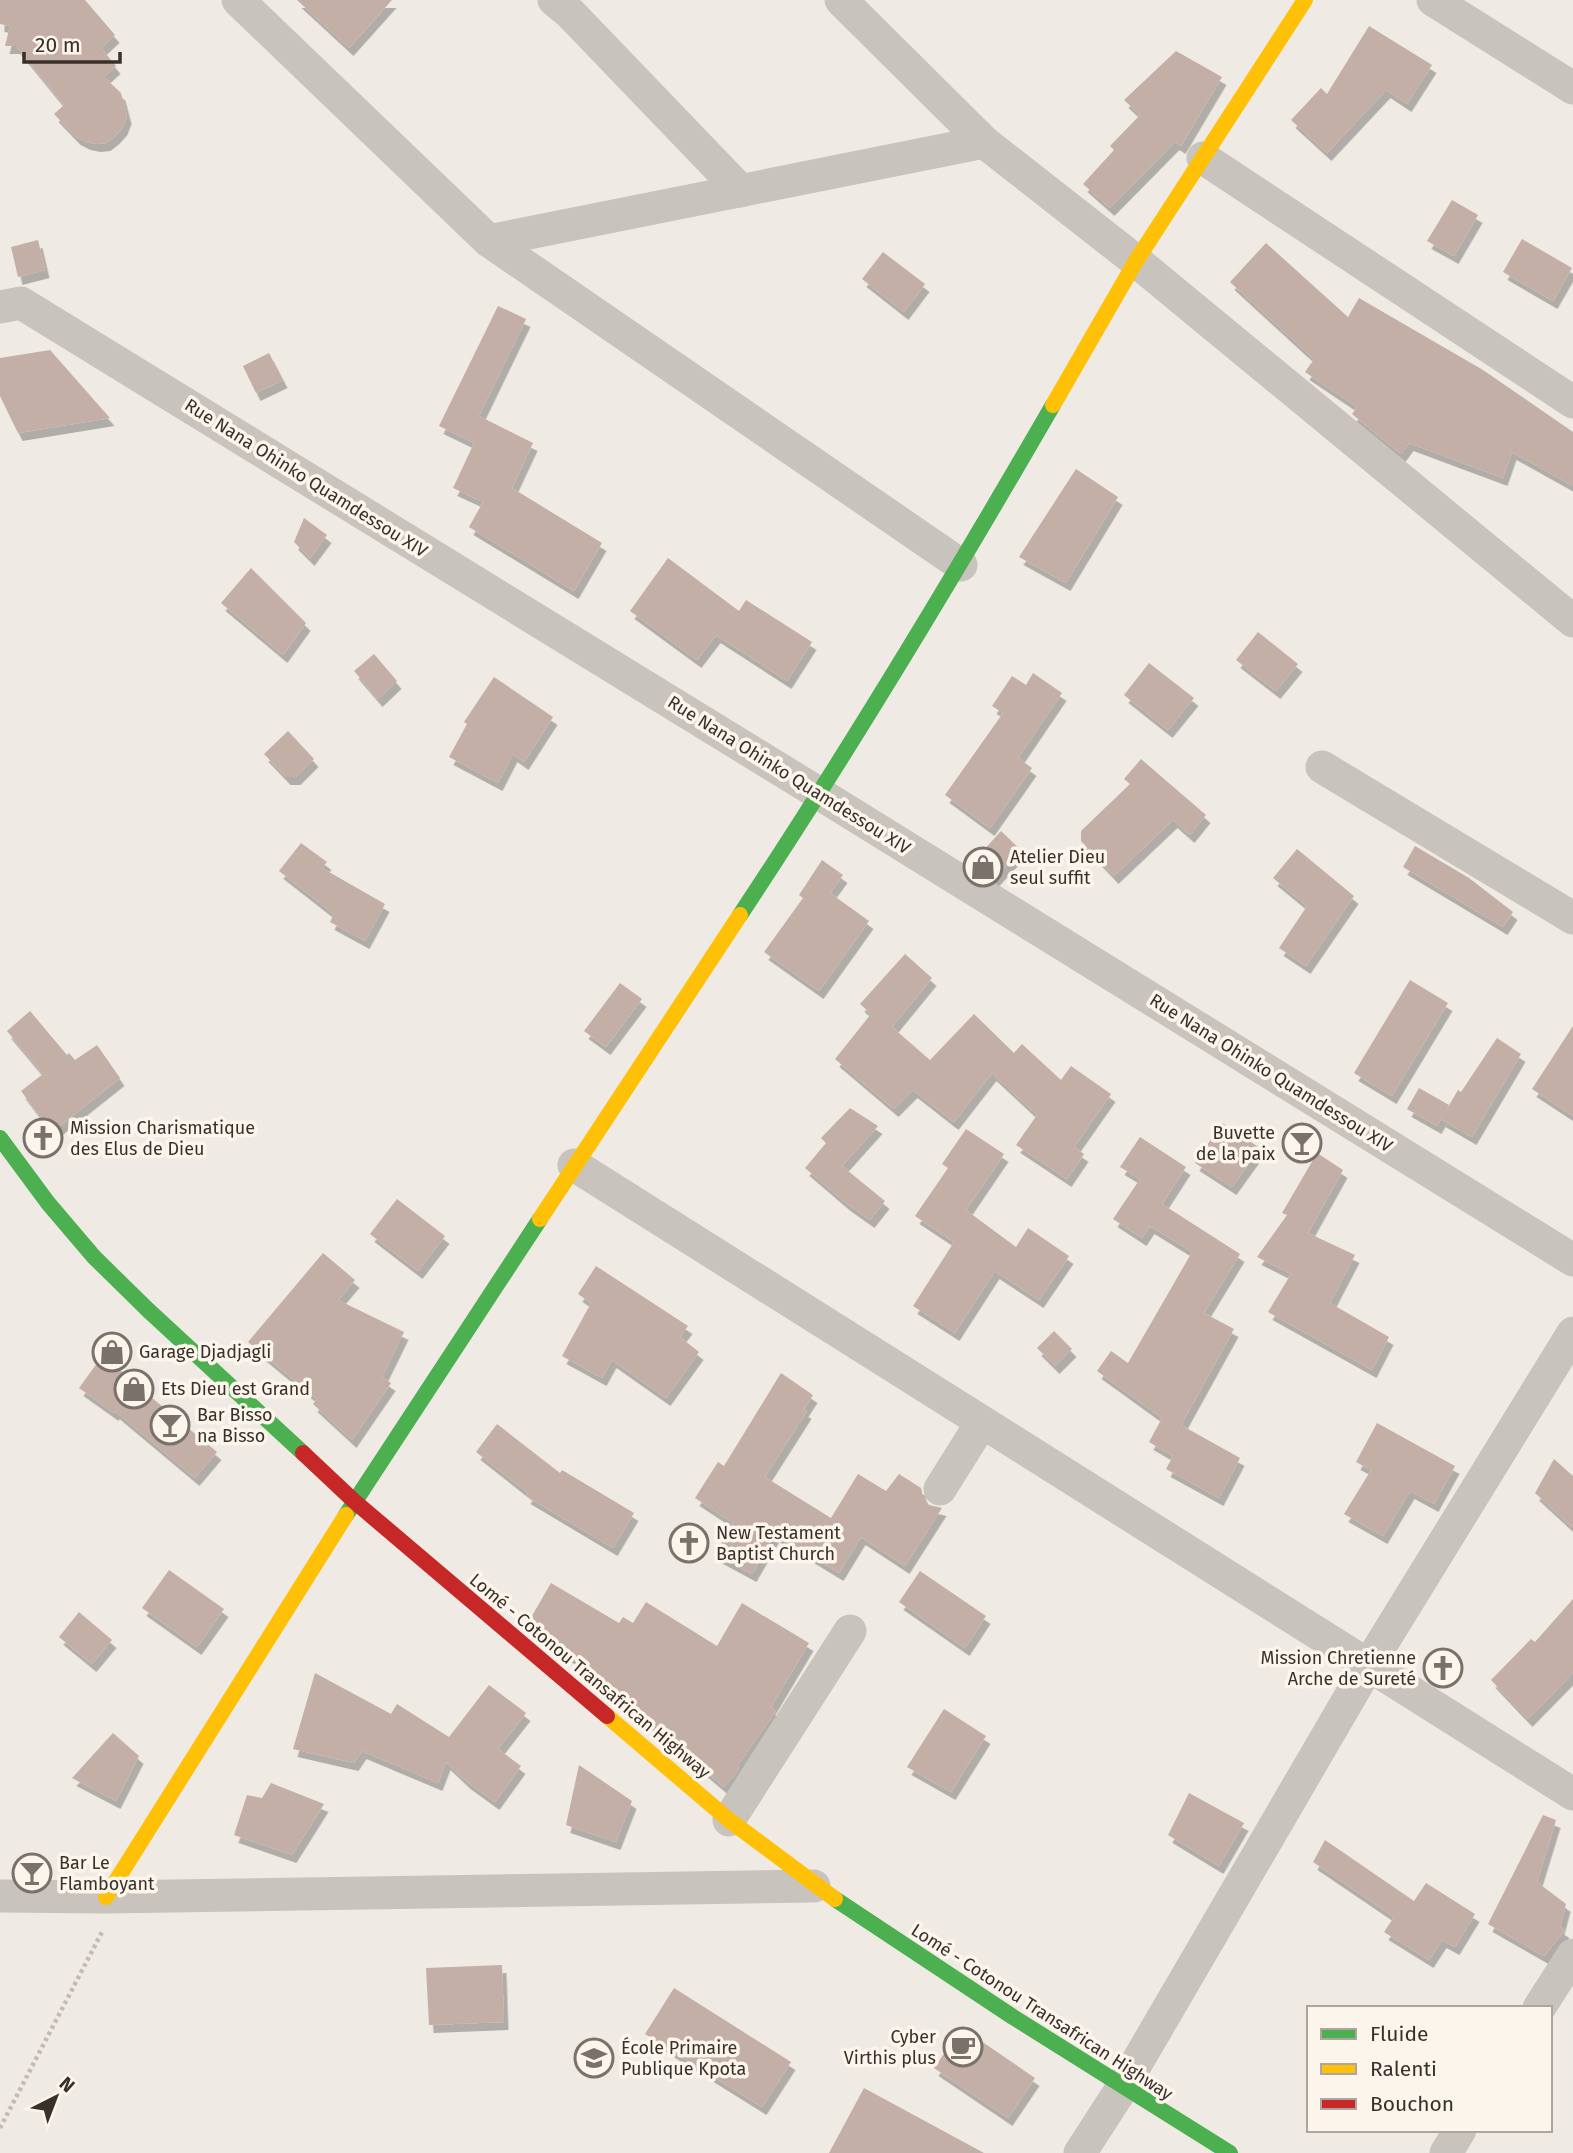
<svg xmlns="http://www.w3.org/2000/svg" width="1573" height="2153" viewBox="0 0 1573 2153" font-family="'Fira Sans',sans-serif">
  <style>
    .building { fill: #c3afa5; filter: url(#shadow) }
    .lines { fill: none; stroke-linecap: round; stroke-linejoin: round }
    .path { stroke: #c2bbb5; stroke-width: 4.5; stroke-dasharray: 3.5 3.5; stroke-linecap: butt }
    .street { stroke: #c9c3bd; stroke-width: 33 }
    .fast { stroke: #4caf50; stroke-width: 16 }
    .slow { stroke: #ffc107; stroke-width: 16 }
    .jam { stroke: #c62828; stroke-width: 16 }
    .labels { text-anchor: middle; dominant-baseline: central; stroke-width: 7; stroke-linejoin: round; paint-order: stroke }
    .street-label { font-size: 18px; fill: #3a302a; stroke: #fbf5ec }
    .poi-label { font-size: 18px; fill: #3a302a; stroke: #fbf5ec; text-anchor: start }
  </style>
  <defs>
    <filter id="shadow"><feDropShadow dx="4.5" dy="8" stdDeviation="0" flood-color="#0004"/></filter>
  </defs>
  <rect width="100%" height="100%" fill="#f0eae4"/>
  <!-- building -->
  <g class="building">
    <path d="M0,0H85L115,35L101,48L116,66L104,77L121,93L127,116L123,127L115,136L106,143L96,144L86,142L76,137L54,114L64,105L16,46H5L10,26L0,24Z"/>
    <path d="M297,0H392L349,48Z"/>
    <path d="M1369,26L1432,65L1407,104L1386,90L1327,153L1291,120L1321,88L1327,94Z"/>
    <path d="M1176,51L1222,77L1181,146L1175,142L1110,208L1083,184L1114,150L1110,146L1140,115L1124,100Z"/>
    <path d="M1452,200L1478,215L1454,256L1427,241Z"/>
    <path d="M1522,239L1572,268L1553,301L1503,272Z"/>
    <path d="M38,240L45,270L18,277L11,247Z"/>
    <path d="M1266,243L1348,317L1359,298L1483,370L1573,432V486L1512,452L1503,478L1409,443L1401,454L1352,414L1357,407L1305,372L1314,359L1230,282Z"/>
    <path d="M883,252L925,284L904,312L862,279Z"/>
    <path d="M498,306L526,319L479,416L533,443L512,488L602,543L574,591L469,527L483,502L453,488L474,443L439,426Z"/>
    <path d="M50,350L110,418L18,433L0,396V358Z"/>
    <path d="M269,353L283,380L256,393L243,366Z"/>
    <path d="M1076,469L1118,497L1066,583L1019,557Z"/>
    <path d="M304,518L327,535L310,558L294,542Z"/>
    <path d="M668,558L739,611L746,600L812,642L787,681L716,635L697,660L630,611Z"/>
    <path d="M251,568L306,623L283,655L221,603Z"/>
    <path d="M1258,632L1298,664L1276,691L1236,660Z"/>
    <path d="M374,654L397,681L378,699L354,671Z"/>
    <path d="M1149,663L1194,698L1168,730L1124,695Z"/>
    <path d="M1033,673L1062,693L1018,758L1032,768L990,828L945,795L1003,713L992,706L1012,676L1026,685Z"/>
    <path d="M494,677L553,717L524,762L513,754L498,783L449,757L467,724L464,722Z"/>
    <path d="M288,731L314,759L296,777H286L264,754Z"/>
    <path d="M1141,759L1206,815L1190,835L1173,820L1114,876L1081,841V831L1130,784L1124,779Z"/>
    <path d="M1001,831L1021,850L994,879L972,863Z"/>
    <path d="M301,843L327,862L322,868L385,904L365,941L330,922L334,914L279,871Z"/>
    <path d="M1415,846L1469,878L1513,912L1503,927L1403,867Z"/>
    <path d="M1297,849L1354,896L1306,966L1279,948L1307,906L1273,878Z"/>
    <path d="M822,860L843,875L830,893L869,921L819,991L764,952L803,898L799,895Z"/>
    <path d="M905,954L932,978L892,1027L930,1060L974,1014L1014,1053L1022,1044L1061,1080L1071,1066L1111,1094L1074,1147L1084,1154L1067,1179L1016,1145L1037,1115L992,1073L954,1122L913,1090L894,1109L835,1059L871,1014L860,1004Z"/>
    <path d="M1410,980L1448,1003L1392,1096L1354,1073Z"/>
    <path d="M620,983L642,999L606,1047L584,1031Z"/>
    <path d="M30,1011L67,1055L69,1053L75,1060L97,1045L120,1078L52,1132L21,1091L43,1074L7,1031Z"/>
    <path d="M1573,1026V1116L1532,1089Z"/>
    <path d="M1497,1038L1521,1054L1472,1137L1441,1119L1458,1090L1461,1092Z"/>
    <path d="M1419,1088L1449,1105L1437,1126L1407,1109Z"/>
    <path d="M850,1108L878,1126L842,1166L885,1201L870,1220L846,1203L805,1168L826,1143L821,1138Z"/>
    <path d="M1222,1123L1260,1148L1232,1187L1195,1163Z"/>
    <path d="M966,1129L1004,1154L966,1210L1016,1247L1028,1228L1069,1256L1039,1300L995,1271L955,1333L913,1306L954,1242L915,1216L948,1168L942,1164Z"/>
    <path d="M1140,1137L1186,1167L1162,1204L1240,1254L1204,1313L1234,1329L1181,1425L1240,1458L1219,1498L1166,1469L1173,1456L1149,1442L1162,1418L1097,1371L1111,1351L1128,1363L1192,1252L1150,1226L1142,1238L1113,1219L1140,1179L1120,1167Z"/>
    <path d="M1317,1153L1343,1170L1308,1233L1355,1255L1330,1303L1389,1337L1372,1370L1268,1312L1291,1274L1257,1257L1287,1215L1282,1213Z"/>
    <path d="M397,1199L445,1236L418,1271L370,1234Z"/>
    <path d="M323,1253L355,1280L338,1300L404,1332L382,1377L391,1383L352,1440L313,1404L317,1399L248,1342Z"/>
    <path d="M596,1266L688,1326L680,1337L699,1352L666,1398L612,1360L602,1378L562,1356L591,1303L578,1294Z"/>
    <path d="M1054,1331L1072,1349L1055,1366L1037,1348Z"/>
    <path d="M103,1355L151,1397L217,1452L195,1478L115,1411L114,1413L79,1388Z"/>
    <path d="M781,1373L813,1395L804,1409L807,1411L765,1477L831,1518L858,1474L886,1491L899,1474L921,1488L923,1497L929,1505L942,1508L905,1566L861,1537L839,1573L775,1534L752,1574L715,1554L733,1523L695,1498L718,1462L724,1466Z"/>
    <path d="M1377,1423L1455,1466L1434,1504L1410,1491L1383,1536L1344,1514L1371,1470L1356,1462Z"/>
    <path d="M497,1424L560,1473L562,1470L634,1513L613,1548L526,1496L528,1493L476,1452Z"/>
    <path d="M1554,1459L1573,1476V1528L1535,1493Z"/>
    <path d="M169,1570L224,1609L197,1647L142,1608Z"/>
    <path d="M920,1571L986,1616L965,1648L899,1602Z"/>
    <path d="M551,1583L619,1623L623,1617L633,1623L646,1602L717,1646L742,1603L809,1643L771,1707L776,1711L737,1766L739,1768L737,1772L724,1787L589,1672L591,1668L568,1655L529,1621Z"/>
    <path d="M1573,1599V1673L1528,1719L1491,1680L1531,1639L1535,1642Z"/>
    <path d="M79,1612L112,1640L92,1664L59,1637Z"/>
    <path d="M315,1673L391,1714L397,1704L449,1737L489,1685L526,1713L498,1749L521,1766L495,1802L466,1781L446,1762L438,1783L362,1751L354,1763L293,1749Z"/>
    <path d="M944,1709L986,1736L951,1792L907,1767Z"/>
    <path d="M113,1733L139,1756L116,1801L72,1778Z"/>
    <path d="M579,1765L632,1801L616,1842L566,1825Z"/>
    <path d="M271,1783L324,1804L292,1855L234,1835L247,1795L262,1798Z"/>
    <path d="M1189,1793L1244,1823L1219,1866L1168,1835Z"/>
    <path d="M1543,1815L1556,1820L1537,1882L1566,1904L1560,1927L1565,1930L1544,1956L1488,1924Z"/>
    <path d="M1325,1840L1414,1901L1426,1883L1475,1914L1455,1947L1442,1940L1429,1960L1384,1932L1394,1917L1313,1862Z"/>
    <path d="M502,1965L504,2022L429,2025L426,1968Z"/>
    <path d="M674,1988L791,2062L762,2107L645,2034Z"/>
    <path d="M962,2028L1035,2078L1008,2118L934,2068Z"/>
    <path d="M864,2088L984,2153H829Z"/>
  </g>
  <g class="lines">
    <!-- path -->
    <path class="path" d="M0,2128L102,1932"/>
    <!-- street -->
    <g class="street">
      <path d="M238,0L489,241L984,142"/>
      <path d="M554,0L570,13L741,191"/>
      <path d="M841,0L984,142L1136,261L1573,621"/>
      <path d="M1433,0L1573,88"/>
      <path d="M1203,158L1573,402"/>
      <path d="M489,241L961,565"/>
      <path d="M0,307L21,303L820,794L1573,1260"/>
      <path d="M1322,767L1573,918"/>
      <path d="M574,1165L1573,1794"/>
      <path d="M940,1489L982,1422"/>
      <path d="M729,1820L850,1631"/>
      <path d="M0,1896L106,1897L814,1886"/>
      <path d="M1539,2008L1573,1955"/>
      <path d="M1080,2153L1122,2088L1368,1666L1573,1333"/>
      <path d="M1446,2153L1460,2130"/>
    </g>
    <!-- fast -->
    <g class="fast">
      <path d="M740,915C850,749 953,578 1053,405"/>
      <path d="M0,1138L48,1203L94,1257L148,1310L303,1453"/>
      <path d="M346,1515L540,1219"/>
      <path d="M835,1899L1013,2017L1230,2153"/>
    </g>
    <!-- slow -->
    <g class="slow">
      <path d="M1053,405L1136,261L1305,0"/>
      <path d="M540,1219L740,915"/>
      <path d="M607,1716L729,1820L835,1899"/>
      <path d="M106,1897L346,1515"/>
    </g>
    <!-- jam -->
    <path class="jam" d="M303,1453L354,1501L607,1716"/>
  </g>
  <!-- icons -->
  <defs>
    <symbol id="shop-ring" viewBox="-11 -11 22 22"><circle r="9.5" fill="#fbf5ec" stroke="#7a716b" stroke-width="1.5"/><path d="M-5-2.5h2.3a2.7 3.5 0 0 1 5.4 0H5L5.5 6h-11ZM-1.5-2.5h3a1.5 2.3 0 0 0-3 0Z" fill="#7a716b"/></symbol>
    <symbol id="church-ring" viewBox="-11 -11 22 22"><circle r="9.5" fill="#fbf5ec" stroke="#7a716b" stroke-width="1.5"/><path d="M-1.2-6h2.4v3.5h3.3v2.4h-3.3V6h-2.4V-.1h-3.3v-2.4h3.3Z" fill="#7a716b"/></symbol>
    <symbol id="bar-ring" viewBox="-11 -11 22 22"><circle r="9.5" fill="#fbf5ec" stroke="#7a716b" stroke-width="1.5"/><path d="M-6-5H6L.8 .8V4.5H3.5V6h-7V4.5H-.8V.8Z" fill="#7a716b"/></symbol>
    <symbol id="cafe-ring" viewBox="-11 -11 22 22"><circle r="9.5" fill="#fbf5ec" stroke="#7a716b" stroke-width="1.5"/><path d="M-5.5-4.5H6V0H3Q3 3.5 0 3.5H-2.5Q-5.5 3.5-5.5 0ZM3-3.2v2h1.7v-2ZM-6 4.5H4V6H-6Z" fill="#7a716b"/></symbol>
    <symbol id="school-ring" viewBox="-11 -11 22 22"><circle r="9.5" fill="#fbf5ec" stroke="#7a716b" stroke-width="1.5"/><path d="M0-5L7-2L0 1L-7-2ZM-4 1L0 2.5L4 1V4Q0 6-4 4Z" fill="#7a716b"/></symbol>
  </defs>
  <g fill-rule="evenodd">
    <use href="#shop-ring" x="961" y="845" width="44" height="44"/>
    <use href="#church-ring" x="21" y="1116" width="44" height="44"/>
    <use href="#bar-ring" x="1280" y="1121" width="44" height="44"/>
    <use href="#shop-ring" x="90" y="1330" width="44" height="44"/>
    <use href="#shop-ring" x="112" y="1367" width="44" height="44"/>
    <use href="#bar-ring" x="148" y="1403" width="44" height="44"/>
    <use href="#church-ring" x="667" y="1521" width="44" height="44"/>
    <use href="#church-ring" x="1421" y="1646" width="44" height="44"/>
    <use href="#bar-ring" x="10" y="1851" width="44" height="44"/>
    <use href="#cafe-ring" x="941" y="2025" width="44" height="44"/>
    <use href="#school-ring" x="572" y="2036" width="44" height="44"/>
  </g>
  <g class="labels">
    <!-- street labels -->
    <g class="street-label">
      <text transform="translate(306 478) rotate(32)">Rue Nana Ohinko Quamdessou XIV</text>
      <text transform="translate(789 775) rotate(32)">Rue Nana Ohinko Quamdessou XIV</text>
      <text transform="translate(1271 1073) rotate(32)">Rue Nana Ohinko Quamdessou XIV</text>
      <text transform="translate(590 1676) rotate(40)">Lomé - Cotonou Transafrican Highway</text>
      <text transform="translate(1042 2012) rotate(33)">Lomé - Cotonou Transafrican Highway</text>
    </g>
    <!-- poi labels -->
    <g class="poi-label">
      <text x="1010" y="857">Atelier Dieu<tspan x="1010" dy="21">seul suffit</tspan></text>
      <text x="70" y="1128">Mission Charismatique<tspan x="70" dy="21">des Elus de Dieu</tspan></text>
      <text x="1275" y="1133" text-anchor="end">Buvette<tspan x="1275" dy="21">de la paix</tspan></text>
      <text x="139" y="1352">Garage Djadjagli</text>
      <text x="161" y="1389">Ets Dieu est Grand</text>
      <text x="197" y="1415">Bar Bisso<tspan x="197" dy="21">na Bisso</tspan></text>
      <text x="716" y="1533">New Testament<tspan x="716" dy="21">Baptist Church</tspan></text>
      <text x="1416" y="1658" text-anchor="end">Mission Chretienne<tspan x="1416" dy="21">Arche de Sureté</tspan></text>
      <text x="59" y="1863">Bar Le<tspan x="59" dy="21">Flamboyant</tspan></text>
      <text x="936" y="2037" text-anchor="end">Cyber<tspan x="936" dy="21">Virthis plus</tspan></text>
      <text x="621" y="2048">École Primaire<tspan x="621" dy="21">Publique Kpota</tspan></text>
    </g>
  </g>
  <!-- legend -->
  <rect x="1307" y="2006" width="245" height="126" fill="#fbf5ec" stroke="#aea69e" stroke-width="2"/>
  <rect x="1321" y="2029" width="35" height="10" fill="#4caf50" stroke="#aea69e" stroke-width="2"/>
  <text x="1370" y="2041" font-size="21" fill="#3a302a">Fluide</text>
  <rect x="1321" y="2064" width="35" height="10" fill="#ffc107" stroke="#aea69e" stroke-width="2"/>
  <text x="1370" y="2076" font-size="21" fill="#3a302a">Ralenti</text>
  <rect x="1321" y="2099" width="35" height="10" fill="#c62828" stroke="#aea69e" stroke-width="2"/>
  <text x="1370" y="2111" font-size="21" fill="#3a302a">Bouchon</text>
  <!-- north arrow -->
  <g transform="translate(56 2097) rotate(42)" stroke="#fbf5ec" stroke-width="5" paint-order="stroke">
  <path d="M0-5L12 26L0 18L-12 26Z" fill="#3a302a"/>
  <text y="-10" font-size="19" font-weight="bold" text-anchor="middle" fill="#3a302a">N</text>
  </g>
  <!-- scale -->
  <path d="M24 52v10h96v-10" fill="none" stroke="#3a302a" stroke-width="3.5"/>
  <text x="35" y="52" font-size="21" fill="#3a302a" stroke="#fbf5ec" stroke-width="5" paint-order="stroke">20 m</text>
</svg>
